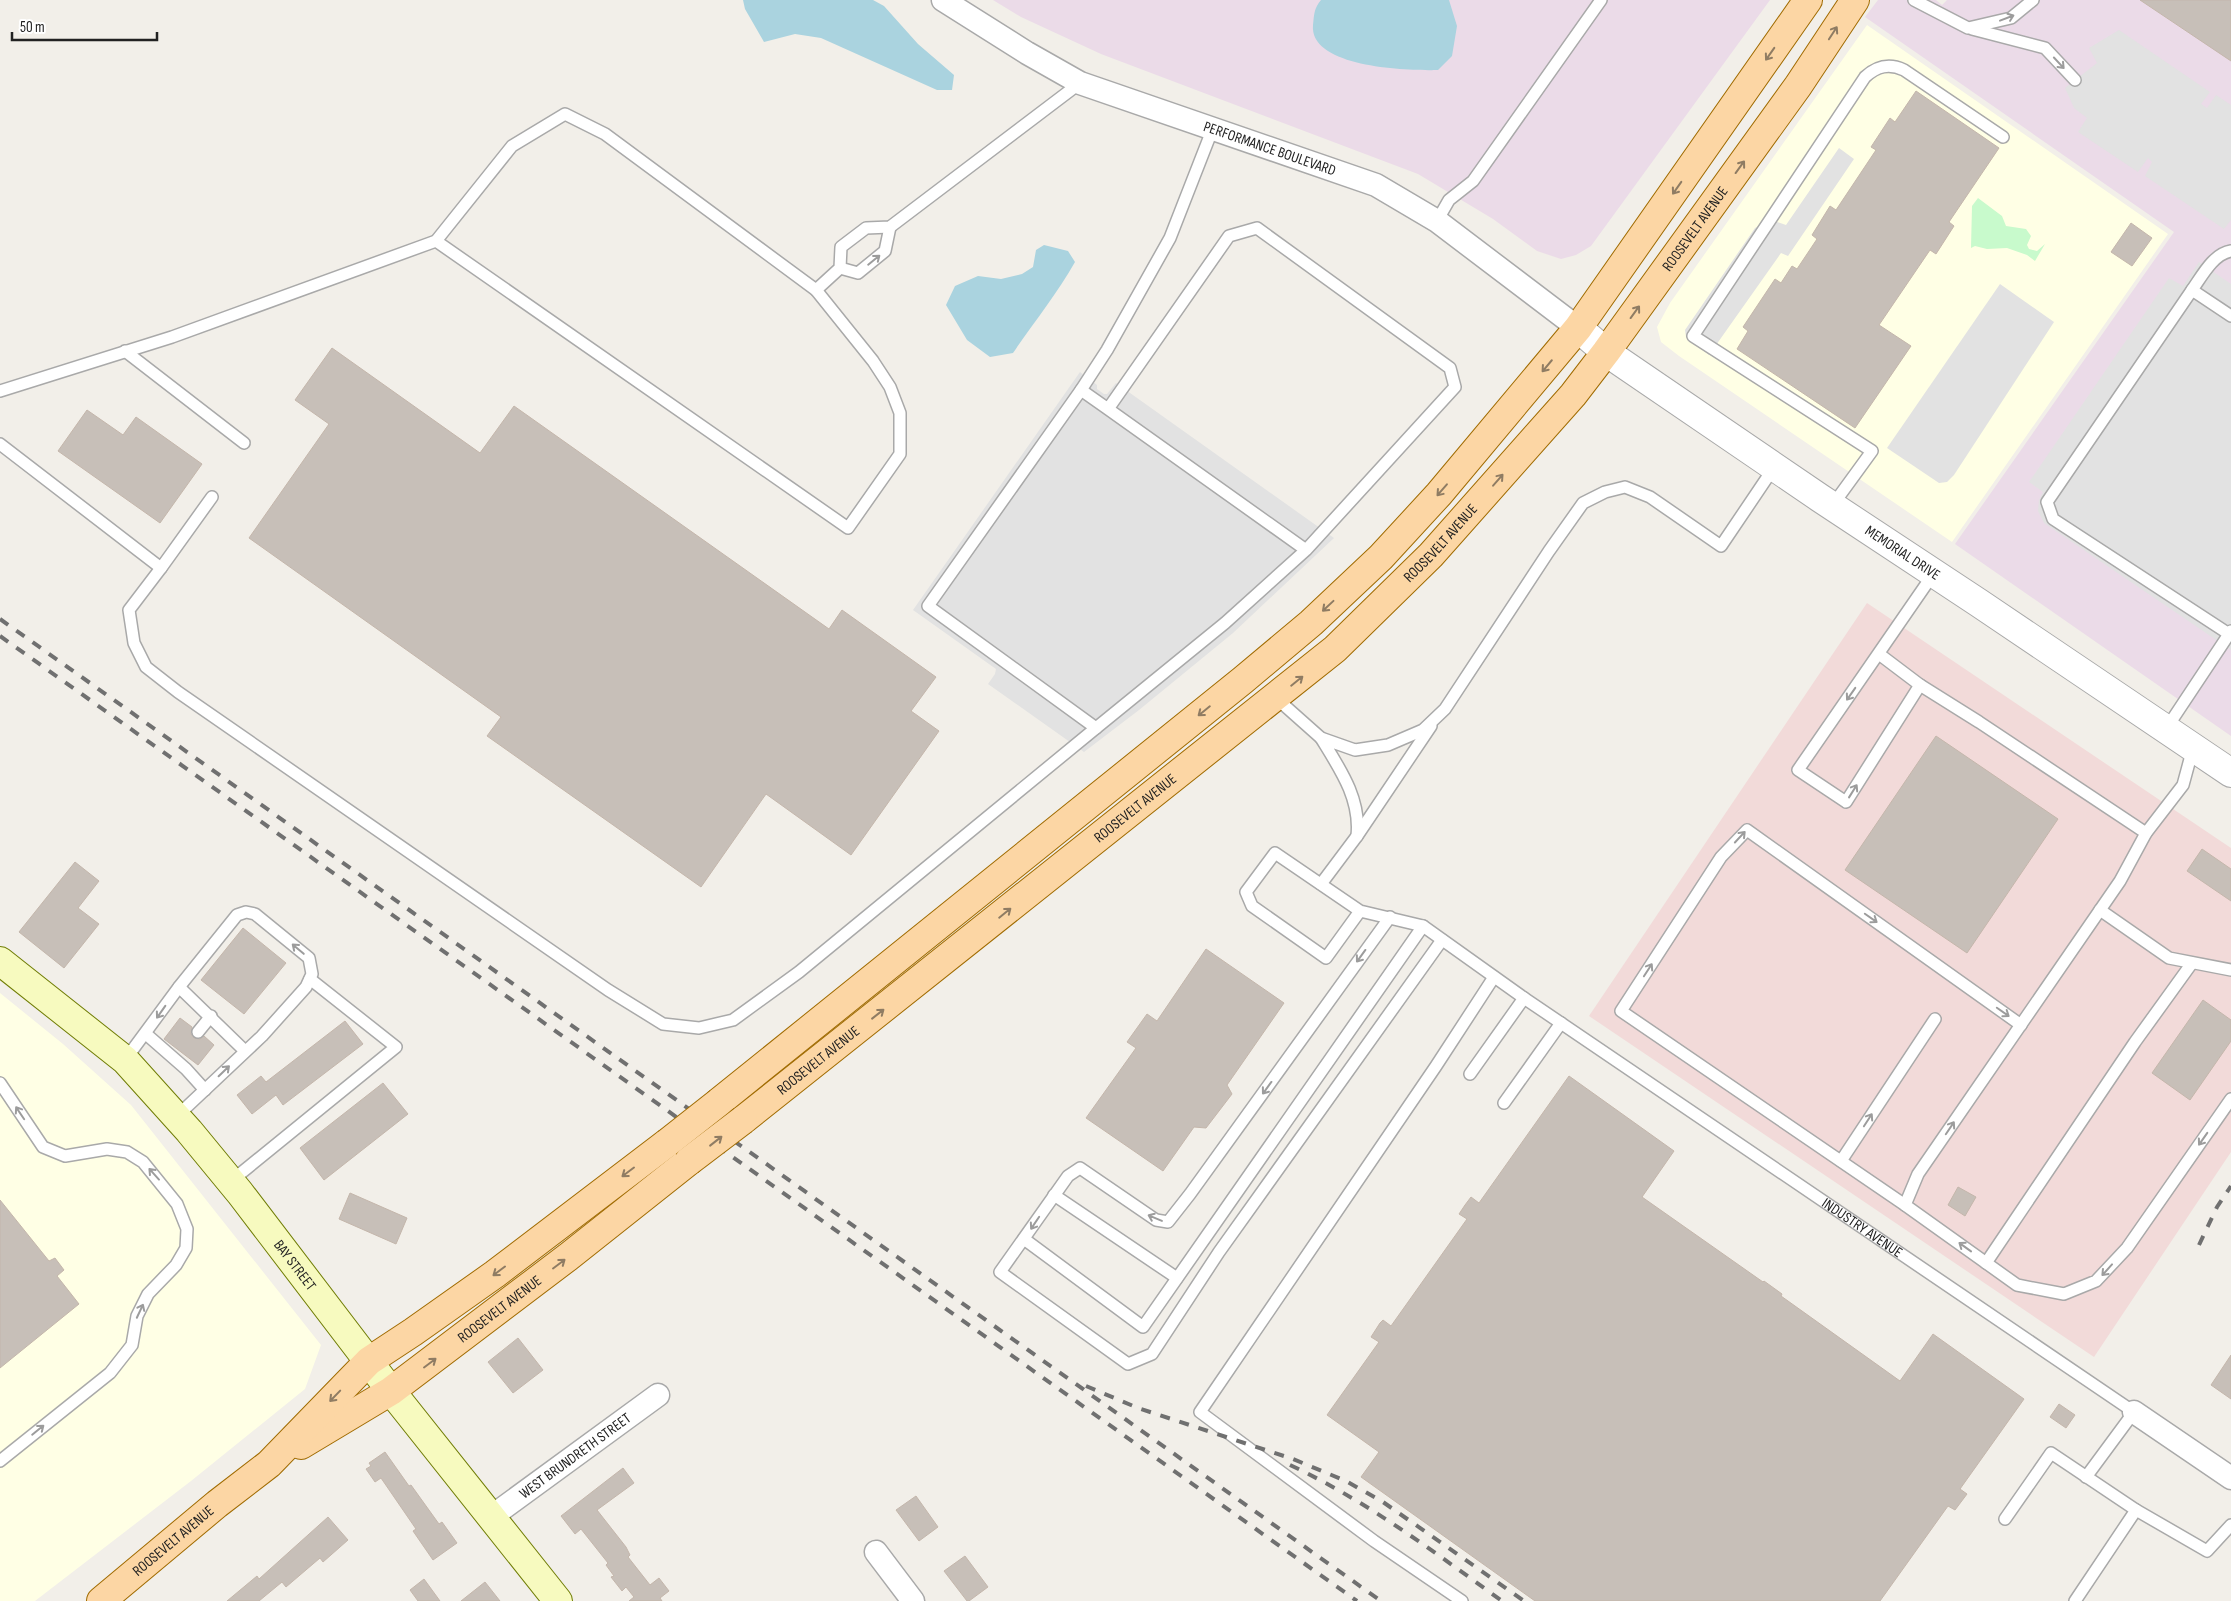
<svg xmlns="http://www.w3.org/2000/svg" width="2231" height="1601" viewBox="0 0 2231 1601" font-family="'Sofia Sans Condensed',sans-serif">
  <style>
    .commercial { fill: #f2dad9 }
    .industrial { fill: #ebdbe8 }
    .education { fill: #ffffe5 }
    .park { fill: #c8facc }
    .parking { fill: #e2e2e2 }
    .water { fill: #aad3df }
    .building { fill: #c7bfb8; stroke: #c4b6ab }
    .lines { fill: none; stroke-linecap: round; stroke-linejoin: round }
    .service-casing { stroke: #a9a9a9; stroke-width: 14 }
    .minor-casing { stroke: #a9a9a9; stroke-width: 25 }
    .tertiary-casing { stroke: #a9a9a9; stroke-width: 30 }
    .secondary-casing { stroke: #707d05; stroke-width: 30 }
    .primary-casing { stroke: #a06b00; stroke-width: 30 }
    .service { stroke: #fff; stroke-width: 11 }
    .minor { stroke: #fff; stroke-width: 22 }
    .tertiary { stroke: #fff; stroke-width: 28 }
    .secondary { stroke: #f7fabf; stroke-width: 28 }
    .primary { stroke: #fcd6a4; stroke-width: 28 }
    .rail { stroke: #707070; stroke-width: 4; stroke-dasharray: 10 10; stroke-linecap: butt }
    .primary-bridge-casing { stroke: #a06b00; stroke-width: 30; stroke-linecap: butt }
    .primary-bridge { stroke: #fcd6a4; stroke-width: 28 }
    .oneway { stroke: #9c9c9c }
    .oneway2 { stroke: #8f7c63 }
    .labels { text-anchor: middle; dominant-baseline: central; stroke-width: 4; stroke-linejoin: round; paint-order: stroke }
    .street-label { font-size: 15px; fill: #222; stroke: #fff }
  </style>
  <rect width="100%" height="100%" fill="#f2efe9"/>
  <!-- commercial -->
  <path class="commercial" d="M1867,603L2231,848V1152L2094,1357L1589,1016Z"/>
  <!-- industrial -->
  <g class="industrial">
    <path d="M993,0H1770L1591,246L1576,255L1561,259L1537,251L1493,219L1418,174L1101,54L1021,17Z"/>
    <path d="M1878,0H1936L1942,5L1947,0H2231V736L1955,544L2174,232L1865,17Z"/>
  </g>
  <!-- education -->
  <g class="education">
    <path d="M1867,25L2168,234L1952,542L1679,356L1661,342L1657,327L1670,303Z"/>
    <path d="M0,993L63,1044L131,1105L321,1345L305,1389L191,1481L35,1601H0Z"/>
  </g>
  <!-- park -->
  <path class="park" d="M1978,198L2002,216L2006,226L2026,229L2031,236L2027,245L2029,249L2037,251L2045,244L2035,261L2027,255L2007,248L1987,249L1975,246L1971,248L1972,206Z"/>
  <!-- parking -->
  <g class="parking">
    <path d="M2119,30L2210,92L2201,104L2207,108L2216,95L2231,105V220L2224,229L2145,176L2152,162L2148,158L2138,172L2078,132L2087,118L2074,108L2065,88L2097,63L2089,48Z"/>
    <path d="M1839,148L1854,159L1788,256L1781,253L1709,355L1686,337L1685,330L1755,228L1771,220L1786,225Z"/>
    <path d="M2199,262L2231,284V650L2044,523L2038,511L2039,500L2043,492L2029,482L2169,278L2183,286Z"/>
    <path d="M2000,284L2054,322L1954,475L1947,482L1939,483L1887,448Z"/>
    <path d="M1080,372L1097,385V389L1104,394H1107L1116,383L1334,538L1233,633L1139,710L1084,752L988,684L995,674L996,669L913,610Z"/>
  </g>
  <!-- water -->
  <g class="water">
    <path d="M743,0H873L884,6L918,44L954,75L952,90H937L821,38L795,34L764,42L745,9Z"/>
    <path d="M1321,0H1449L1457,26L1452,56L1438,70C1410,71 1309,68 1313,25C1314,15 1314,8 1321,0Z"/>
    <path d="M1044,245L1068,251L1075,262C1057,294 1034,322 1013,353L990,357L967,340L946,305L955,286L978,276L1001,279L1022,274L1033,267L1036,250Z"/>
  </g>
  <!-- building -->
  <g class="building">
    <path d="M2140,0H2231V61Z"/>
    <path d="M1916,91L1999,148L1949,222L1954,226L1936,254L1930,250L1879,325L1911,346L1855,428L1737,349L1748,331L1743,327L1775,279L1781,283L1792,266L1797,269L1817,239L1812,235L1830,206L1836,210L1876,150L1871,147L1890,118L1895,122Z"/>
    <path d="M2131,223L2152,238L2132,266L2111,252Z"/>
    <path d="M332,348L480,453L514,406L829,629L842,610L936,677L911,711L939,731L851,855L766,794L701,887L487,736L501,717L249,538L329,424L295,400Z"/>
    <path d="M87,410L123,435L136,417L202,464L160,523L58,451Z"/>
    <path d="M1936,736L2058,819L1967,953L1845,870Z"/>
    <path d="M2202,849L2231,869V901L2187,871Z"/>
    <path d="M75,862L99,881L78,908L99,924L64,968L19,932Z"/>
    <path d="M243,928L286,963L244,1014L201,980Z"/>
    <path d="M1206,949L1284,1003L1227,1085L1232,1094L1206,1128L1194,1127L1163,1171L1086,1118L1136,1048L1127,1042L1147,1014L1157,1021Z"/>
    <path d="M2203,1000L2231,1020V1041L2190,1100L2152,1073Z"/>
    <path d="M180,1018L192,1027L191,1034L194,1038L200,1039L204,1036L214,1045L198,1065L164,1039Z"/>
    <path d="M345,1021L363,1044L283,1105L276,1095L252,1114L237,1095L261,1076L266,1082Z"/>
    <path d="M1569,1076L1674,1151L1642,1197L1763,1282L1764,1281L1782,1294L1781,1296L1900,1381L1933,1334L2024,1399L1960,1489L1967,1494L1955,1510L1948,1506L1880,1601H1535L1361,1477L1379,1452L1327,1415L1379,1342L1371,1337L1380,1323L1383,1320L1391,1326L1467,1219L1459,1214L1465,1205L1471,1197L1479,1203Z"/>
    <path d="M383,1083L408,1114L324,1180L300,1148Z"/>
    <path d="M1958,1187L1976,1197L1965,1216L1948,1205Z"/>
    <path d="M350,1193L407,1218L396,1244L339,1219Z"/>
    <path d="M0,1200L49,1261L55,1258L64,1270L57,1276L79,1304L0,1368Z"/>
    <path d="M518,1338L543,1370L513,1393L488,1362Z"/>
    <path d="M2231,1355V1399L2211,1385Z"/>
    <path d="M2059,1404L2075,1415L2066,1428L2050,1417Z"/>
    <path d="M385,1452L409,1486L411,1485L439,1524L442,1522L457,1543L433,1560L413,1531L416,1529L381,1478L375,1482L366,1469L371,1466L369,1463Z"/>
    <path d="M623,1468L634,1483L597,1510L626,1547L630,1555L628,1557L650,1585L659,1578L669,1591L660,1598L662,1601H629L634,1597L626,1587L622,1591L611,1577L614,1576L606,1565L608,1563L581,1529L575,1534L561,1516Z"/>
    <path d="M916,1496L938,1527L919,1541L896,1510Z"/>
    <path d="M328,1517L348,1540L323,1562L320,1558L286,1587L282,1582L259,1601H227L257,1576L259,1579Z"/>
    <path d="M965,1556L988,1587L969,1601H967L944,1571Z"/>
    <path d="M424,1579L440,1601H418L410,1590Z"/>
    <path d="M485,1582L500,1601H461Z"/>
  </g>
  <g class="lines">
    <defs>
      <g id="service">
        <path d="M1914,0L1968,28L2011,18L2033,0"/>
        <path d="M1972,29L2045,48L2075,80"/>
        <path d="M1437,221L1449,200L1473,181L1601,0"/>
        <path d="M436,241L848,528L900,454V413L890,387L873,361L816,290"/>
        <path d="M840,268L858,273L885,251L890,227"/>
        <path d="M2192,290C2202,276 2213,254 2231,251"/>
        <path d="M125,351L244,443"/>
        <path d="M1081,390L1107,350L1170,238L1213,128"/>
        <path d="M0,391L172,337L436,241L512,146L565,114L605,134L816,290L840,268L841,247L866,228L890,227L1080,83"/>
        <path d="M1108,409L1229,236L1257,228L1450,368L1455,387L1306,550L1225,623L1096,728L928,606L1081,390L1108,409L1306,550"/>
        <path d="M0,444L161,568L212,497"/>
        <path d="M1832,506L1872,451L1693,336L1865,77C1877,66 1889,63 1904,70L2003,137"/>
        <path d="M161,568L129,610L134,643L146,667L178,692L608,990L663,1024L699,1028L733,1020L799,972L1096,728"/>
        <path d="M2229,634L2053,519L2047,502L2192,290L2231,316"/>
        <path d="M1879,654L1920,685L1979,722L2146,833"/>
        <path d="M1920,685L1846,802L1798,770L1934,573"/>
        <path d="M1276,698L1321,738"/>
        <path d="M2166,729L2231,631"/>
        <path d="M2193,748L2183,785L2146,833L2120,881L1918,1174L1905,1205L2017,1285L2064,1294L2096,1281L2127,1248L2231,1099"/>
        <path d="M1357,836C1361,799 1340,769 1321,738L1355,750L1388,745L1423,730L1445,709L1549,551L1583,503L1605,492L1625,487L1650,497L1721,546L1775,466"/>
        <path d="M1321,884L1357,836L1431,726"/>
        <path d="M2100,910L2169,958L2231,970"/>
        <path d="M1360,911L1326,958L1252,906L1246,892L1275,853L1360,911L1423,926"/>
        <path d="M1390,917L1190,1194L1168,1222L1156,1220L1080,1168L1068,1176L1000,1272L1128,1364L1152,1354L1219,1252L1442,940"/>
        <path d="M179,987L245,1051"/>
        <path d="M198,1032L211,1016"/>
        <path d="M146,1034L186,1069L205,1090"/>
        <path d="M125,1060L179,987L237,915L246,912L255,914L309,958L312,974L306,987L262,1036L176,1117"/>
        <path d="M1470,1074L1524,998"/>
        <path d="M0,1083L43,1147L65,1156L107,1149L127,1152L143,1162L177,1204L187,1229L186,1248L176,1265L148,1294L137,1316L132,1345L110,1373L0,1461"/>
        <path d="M1504,1103L1561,1023"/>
        <path d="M1841,1161L1935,1019"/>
        <path d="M230,1182L396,1047L310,979"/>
        <path d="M1054,1195L1177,1278"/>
        <path d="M1905,1205L1621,1011L1721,857L1747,830L2021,1025"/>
        <path id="s1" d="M1024,1239L1143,1327L1423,926L1524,998L2134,1412L2086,1477"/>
        <path d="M1986,1263L2135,1042L2192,963"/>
        <path d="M2005,1519L2051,1453L2136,1510L2207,1551L2231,1525"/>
        <path d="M1462,1601L1374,1541L1200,1412L1436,1066L1494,977"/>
        <path d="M2075,1601L2136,1510"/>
      </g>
      <g id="minor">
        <path id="s2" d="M943,0L1027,53L1080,83L1376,185L1437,221L1578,328"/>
        <path d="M2134,1412L2231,1478"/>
        <path id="s3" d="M491,1517L658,1395"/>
        <path d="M876,1552L913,1601"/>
      </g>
      <g id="tertiary">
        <path id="s4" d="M1578,328L1606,352L1820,498L1979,603L2231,773"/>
      </g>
      <g id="secondary">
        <path id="s5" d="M0,961L125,1060L189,1131L240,1193L391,1391L558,1601"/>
      </g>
      <g id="primary">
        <path d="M719,1102L1243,680L1311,623L1381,557L1439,494L1578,328L1808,0"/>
        <path id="s6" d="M743,1120L1335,649L1431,555L1573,395L1606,352L1798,86L1855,0"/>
        <path id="s7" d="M301,1445L391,1391L568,1257L689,1161"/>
        <path id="s8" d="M101,1601L217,1504L269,1464L369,1361L413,1332L495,1274L667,1143"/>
      </g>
    </defs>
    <!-- service casing -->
    <use href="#service" class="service-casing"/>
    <!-- minor casing -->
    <use href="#minor" class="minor-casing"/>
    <!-- tertiary casing -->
    <use href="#tertiary" class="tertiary-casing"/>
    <!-- secondary casing -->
    <use href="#secondary" class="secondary-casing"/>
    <!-- primary casing -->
    <use href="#primary" class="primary-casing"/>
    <!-- service -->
    <use href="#service" class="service"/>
    <!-- minor -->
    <use href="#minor" class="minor"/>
    <!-- tertiary -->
    <use href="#tertiary" class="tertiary"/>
    <!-- secondary -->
    <use href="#secondary" class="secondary"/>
    <!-- primary -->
    <use href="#primary" class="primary"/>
    <!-- rail -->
    <g class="rail">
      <path d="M0,619L1381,1601"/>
      <path d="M0,636L1357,1601"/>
      <path d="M2199,1245L2217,1207L2231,1186"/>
      <path d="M1086,1386L1138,1408L1293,1459L1346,1481L1383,1502L1524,1601"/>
      <path d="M1290,1465C1367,1501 1434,1552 1502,1601"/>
    </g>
    <defs>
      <g id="primary-bridge">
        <path d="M667,1143L719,1102"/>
        <path d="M689,1161L743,1120"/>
      </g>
    </defs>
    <!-- primary-bridge casing -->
    <use href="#primary-bridge" class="primary-bridge-casing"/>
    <!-- primary-bridge -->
    <use href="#primary-bridge" class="primary-bridge"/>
  </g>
  <!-- one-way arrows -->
  <defs><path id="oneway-shaft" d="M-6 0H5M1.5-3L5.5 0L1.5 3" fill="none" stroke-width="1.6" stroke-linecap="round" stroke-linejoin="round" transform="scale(1.25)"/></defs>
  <g class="oneway">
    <use href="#oneway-shaft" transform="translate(2007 18) rotate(-21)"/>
    <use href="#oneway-shaft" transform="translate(2059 63) rotate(47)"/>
    <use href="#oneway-shaft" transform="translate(874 260) rotate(-39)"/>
    <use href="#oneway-shaft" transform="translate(1851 694) rotate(125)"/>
    <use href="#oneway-shaft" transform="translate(1853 791) rotate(-58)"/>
    <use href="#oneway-shaft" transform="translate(1740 837) rotate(-47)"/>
    <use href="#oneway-shaft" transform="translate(1871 918) rotate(35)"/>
    <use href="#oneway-shaft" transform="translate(298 949) rotate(-140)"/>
    <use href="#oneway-shaft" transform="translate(1361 956) rotate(126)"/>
    <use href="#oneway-shaft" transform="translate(1648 970) rotate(-57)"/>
    <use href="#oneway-shaft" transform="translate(161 1012) rotate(125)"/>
    <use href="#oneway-shaft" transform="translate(2003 1012) rotate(35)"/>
    <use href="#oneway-shaft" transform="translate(224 1071) rotate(-44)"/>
    <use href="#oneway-shaft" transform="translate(1267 1088) rotate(126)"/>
    <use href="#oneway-shaft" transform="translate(20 1113) rotate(-124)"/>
    <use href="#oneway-shaft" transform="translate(1868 1120) rotate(-57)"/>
    <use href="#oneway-shaft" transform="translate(1950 1128) rotate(-56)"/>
    <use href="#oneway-shaft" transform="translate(2203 1139) rotate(125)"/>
    <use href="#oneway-shaft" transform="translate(154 1174) rotate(-132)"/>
    <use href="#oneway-shaft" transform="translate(1155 1218) rotate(-157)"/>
    <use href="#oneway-shaft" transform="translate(1035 1223) rotate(124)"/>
    <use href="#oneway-shaft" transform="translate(1965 1247) rotate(-144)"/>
    <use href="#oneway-shaft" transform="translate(2107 1270) rotate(132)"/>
    <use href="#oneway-shaft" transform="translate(140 1311) rotate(-65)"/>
    <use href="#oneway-shaft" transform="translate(38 1430) rotate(-39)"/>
  </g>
  <g class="oneway2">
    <use href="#oneway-shaft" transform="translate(1833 33) rotate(-57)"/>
    <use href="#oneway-shaft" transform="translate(1770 54) rotate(125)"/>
    <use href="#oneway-shaft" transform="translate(1740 167) rotate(-54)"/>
    <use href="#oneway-shaft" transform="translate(1677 188) rotate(125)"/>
    <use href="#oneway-shaft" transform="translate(1635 312) rotate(-54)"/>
    <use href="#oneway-shaft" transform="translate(1547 366) rotate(130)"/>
    <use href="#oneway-shaft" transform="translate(1498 480) rotate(-49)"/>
    <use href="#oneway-shaft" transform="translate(1442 490) rotate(131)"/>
    <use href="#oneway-shaft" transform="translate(1328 606) rotate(137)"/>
    <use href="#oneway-shaft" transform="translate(1297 681) rotate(-39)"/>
    <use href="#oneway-shaft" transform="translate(1204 711) rotate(141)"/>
    <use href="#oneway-shaft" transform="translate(1005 913) rotate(-39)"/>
    <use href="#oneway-shaft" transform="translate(878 1014) rotate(-38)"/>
    <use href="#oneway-shaft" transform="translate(716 1141) rotate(-38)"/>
    <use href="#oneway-shaft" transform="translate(628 1172) rotate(143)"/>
    <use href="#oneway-shaft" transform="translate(559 1264) rotate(-37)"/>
    <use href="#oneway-shaft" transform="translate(499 1271) rotate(143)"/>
    <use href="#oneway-shaft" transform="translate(430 1363) rotate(-37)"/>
    <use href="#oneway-shaft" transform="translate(335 1396) rotate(134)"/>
  </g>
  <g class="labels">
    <!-- street labels -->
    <g class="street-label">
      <text stroke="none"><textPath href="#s2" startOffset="361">PERFORMANCE BOULEVARD</textPath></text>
      <text stroke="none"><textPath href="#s6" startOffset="1311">ROOSEVELT AVENUE</textPath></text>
      <text stroke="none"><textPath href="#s6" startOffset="906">ROOSEVELT AVENUE</textPath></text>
      <text stroke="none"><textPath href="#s4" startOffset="395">MEMORIAL DRIVE</textPath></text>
      <text stroke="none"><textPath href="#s6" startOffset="501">ROOSEVELT AVENUE</textPath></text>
      <text stroke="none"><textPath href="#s6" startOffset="96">ROOSEVELT AVENUE</textPath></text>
      <text stroke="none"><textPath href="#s1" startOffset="1170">INDUSTRY AVENUE</textPath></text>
      <text stroke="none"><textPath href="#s5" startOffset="426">BAY STREET</textPath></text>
      <text stroke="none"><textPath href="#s7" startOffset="241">ROOSEVELT AVENUE</textPath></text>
      <text stroke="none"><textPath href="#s3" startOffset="104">WEST BRUNDRETH STREET</textPath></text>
      <text stroke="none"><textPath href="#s8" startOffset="94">ROOSEVELT AVENUE</textPath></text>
    </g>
  </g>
  <!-- scale -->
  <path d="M12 32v8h145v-8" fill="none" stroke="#222222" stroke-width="2.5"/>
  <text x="20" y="32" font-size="15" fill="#222222" stroke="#ffffff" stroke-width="4" paint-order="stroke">50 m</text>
</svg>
